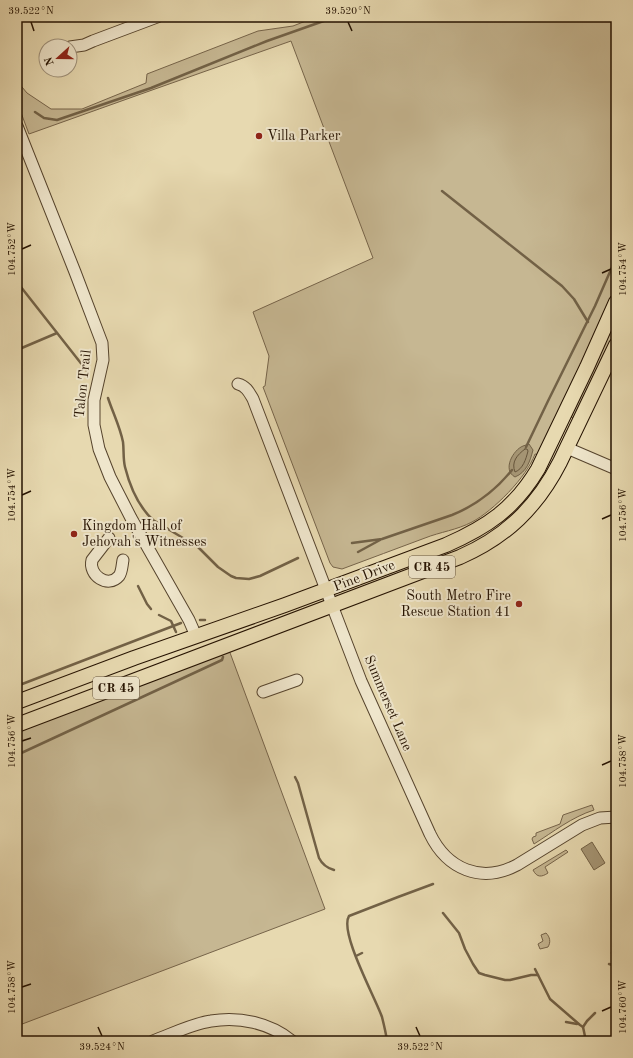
<svg xmlns="http://www.w3.org/2000/svg" width="633" height="1058" viewBox="0 0 633 1058" font-family="'Old Standard TT',serif">
  <style>
    .green { fill: #c6b792; stroke: #76644a }
    .water { fill: #a59574; stroke: #726146 }
    .lines { fill: none; stroke-linecap: round; stroke-linejoin: round }
    .shore { stroke: #65543a; stroke-width: 1 }
    .stream { stroke: #726146; stroke-width: 2.5 }
    .minor-casing { stroke: #56442d; stroke-width: 13 }
    .major-casing { stroke: #251201; stroke-width: 16 }
    .minor { stroke: #efe6cc; stroke-width: 11 }
    .major { stroke: #e7d9b0; stroke-width: 14 }
    .ticks { fill: none; stroke: #251201; stroke-width: 1.5 }
    .poi-dot { fill: #8f2418; stroke: #efe6cc; stroke-width: 1.5 }
    .labels { text-anchor: middle; dominant-baseline: central; stroke-width: 4; stroke-linejoin: round; paint-order: stroke }
    .shield { fill: #efe6cc; stroke: #62523e; stroke-width: 1 }
    .shield-label { font-size: 13px; font-weight: bold; fill: #251201 }
    .poi-label { font-size: 14px; fill: #251201; stroke: #efe6cc; text-anchor: start }
    .street-label { font-size: 14px; fill: #251201; stroke: #efe6cc }
    .neatline { fill: none; stroke: #251201; stroke-width: 1.5 }
    .ticks-label { font-size: 10px; text-anchor: middle; fill: #251201 }
  </style>
  <rect width="100%" height="100%" fill="#e7d9b0"/>
  <filter id="stains"><feTurbulence type="fractalNoise" baseFrequency=".005" numOctaves="4"/><feColorMatrix values="0 0 0 0 .2 0 0 0 0 .09 0 0 0 0 .02 0 0 0 .5 -.17"/></filter>
  <radialGradient id="worn" r=".72"><stop offset=".6" stop-color="#630" stop-opacity="0"/><stop offset="1" stop-color="#630" stop-opacity=".3"/></radialGradient>
  <!-- green -->
  <g class="green">
    <path d="M316,17H616V286L540,455L535,454C527,477 493,511 472,522C457,530 440,532 425,538C397,548 370,559 342,569L333,567L330,563L263,387L265,386L269,356L253,312L373,258L291,41L155,89L29,134L17,102V81L27,93L51,109H82L146,83L147,74L258,31L293,26Z"/>
    <path d="M616,316V332L575,419L571,417L581,394Z"/>
    <path d="M229,650L325,909L17,1026V732Z"/>
    <path d="M592,805L594,810C572,817 553,832 534,844L532,839L533,837L536,836V833L560,824L563,815Z"/>
    <path d="M566,850L568,852L545,867L548,873C542,877 537,878 533,870Z"/>
    <path d="M546,933C550,937 551,942 548,947L540,949L538,944L543,941L541,935Z"/>
  </g>
  <!-- water -->
  <g class="water">
    <path d="M529,444L533,450C530,461 527,472 515,477C502,470 513,450 523,446C525,445 527,445 529,444Z"/>
    <path d="M592,842L605,863L594,870L581,849Z"/>
  </g>
  <g class="lines">
    <!-- shore -->
    <path class="shore" d="M525,449H527L528,451C526,459 523,469 515,472C511,462 517,455 525,449Z"/>
    <!-- stream -->
    <g class="stream">
      <path d="M35,112L44,118L57,120L151,88L267,41L335,17"/>
      <path d="M442,191L562,286L574,299L588,322"/>
      <path d="M17,282L87,371"/>
      <path d="M17,350L57,333"/>
      <path d="M108,398C113,413 120,427 123,442C124,450 123,459 125,467C130,487 138,506 153,520L198,547L218,567L231,576L236,578L249,579L260,576L298,558"/>
      <path d="M526,447L548,401L595,306L616,258"/>
      <path d="M352,543L382,539L452,515C477,505 495,491 512,470"/>
      <path d="M358,552L380,540"/>
      <path d="M138,586L147,604L151,609"/>
      <path d="M159,615L171,621L176,632"/>
      <path d="M200,620H205"/>
      <path d="M17,686L181,623"/>
      <path d="M17,755L222,660L223,657"/>
      <path d="M295,777L298,783L319,858C322,864 327,868 334,870"/>
      <path d="M443,913L459,933L465,949L473,964L479,973L485,975L505,980H510L531,975H538"/>
      <path d="M614,950L612,953L616,962"/>
      <path d="M356,956L362,953"/>
      <path d="M609,964L616,966"/>
      <path d="M535,969L550,999L580,1025L583,1027"/>
      <path d="M566,1022L577,1024"/>
      <path d="M387,1041C386,1033 384,1025 382,1017C375,997 339,932 349,916L398,897L433,884"/>
      <path d="M586,1041L583,1027L587,1021L595,1013"/>
    </g>
    <defs>
      <g id="minor">
        <path d="M70,47L84,45L93,41L157,17"/>
        <path d="M17,126L75,272L102,343L103,360L94,400V425L99,449L110,477L131,518L189,620L196,636"/>
        <path d="M238,384C246,386 249,392 253,399L361,681L430,834C447,869 481,884 517,865L582,825L600,818L616,817"/>
        <path d="M567,448L616,469"/>
        <path d="M109,538L92,560C88,575 108,589 119,576C122,572 122,565 123,560"/>
        <path d="M263,692L297,680"/>
        <path d="M153,1041C172,1034 191,1024 211,1021C239,1016 270,1023 292,1041"/>
      </g>
      <g id="major">
        <path d="M17,702L134,658L285,605L446,545C487,527 514,509 538,469L587,367L616,302"/>
        <path d="M17,725L460,557C506,537 537,507 560,462L616,345"/>
      </g>
    </defs>
    <!-- minor casing -->
    <use href="#minor" class="minor-casing"/>
    <!-- major casing -->
    <use href="#major" class="major-casing"/>
    <!-- minor -->
    <use href="#minor" class="minor"/>
    <!-- major -->
    <use href="#major" class="major"/>
  </g>
  <!-- ticks -->
  <path class="ticks" d="M31,22L34,31M348,22L352,31M22,249L31,245M602,273L611,269M22,495L31,491M602,519L611,515M22,741L31,738M602,765L611,761M22,987L31,984M602,1011L611,1007M98,1027L102,1036M416,1027L420,1036"/>
  <!-- markers -->
  <g class="poi-dot">
    <circle cx="259" cy="136" r="4"/>
    <circle cx="74" cy="534" r="4"/>
    <circle cx="519" cy="604" r="4"/>
  </g>
  <g class="labels">
    <!-- shield labels -->
    <g class="shield">
      <rect x="409" y="556" width="46" height="22" rx="3"/>
      <rect x="93" y="677" width="46" height="22" rx="3"/>
    </g>
    <g class="shield-label">
      <text x="432" y="567">CR 45</text>
      <text x="116" y="688">CR 45</text>
    </g>
    <!-- poi labels -->
    <g class="poi-label">
      <text x="267" y="136">Villa Parker</text>
      <text x="82" y="526">Kingdom Hall of<tspan x="82" dy="16">Jehovah's Witnesses</tspan></text>
      <text x="511" y="596" text-anchor="end">South Metro Fire<tspan x="511" dy="16">Rescue Station 41</tspan></text>
    </g>
    <!-- street labels -->
    <g class="street-label">
      <text transform="translate(83 384) rotate(-84)">Talon Trail</text>
      <text transform="translate(364 576) rotate(-21)">Pine Drive</text>
      <text transform="translate(388 703) rotate(67)">Summerset Lane</text>
    </g>
  </g>
  <!-- margin -->
  <rect width="633" height="1058" fill="none" stroke="#e7d9b0" stroke-width="44"/>
  <!-- north arrow -->
  <g transform="translate(58 58) rotate(249)"><circle r="19" fill="#efe6cc" stroke="#9e917b"/>
  <path d="M0-3L7 15L0 10L-7 15Z" fill="#8f2418"/>
  <text y="-6" font-size="11" font-weight="bold" text-anchor="middle" fill="#251201">N</text>
  </g>
  <rect x="22" y="22" width="589" height="1014" class="neatline"/>
  <g class="ticks-label">
    <text x="31" y="14">39.522°N</text>
    <text x="348" y="14">39.520°N</text>
    <text transform="translate(11 249) rotate(-90)" y="4">104.752°W</text>
    <text transform="translate(622 269) rotate(-90)" y="4">104.754°W</text>
    <text transform="translate(11 495) rotate(-90)" y="4">104.754°W</text>
    <text transform="translate(622 515) rotate(-90)" y="4">104.756°W</text>
    <text transform="translate(11 741) rotate(-90)" y="4">104.756°W</text>
    <text transform="translate(622 761) rotate(-90)" y="4">104.758°W</text>
    <text transform="translate(11 987) rotate(-90)" y="4">104.758°W</text>
    <text transform="translate(622 1007) rotate(-90)" y="4">104.760°W</text>
    <text x="102" y="1050">39.524°N</text>
    <text x="420" y="1050">39.522°N</text>
  </g>
  <rect width="100%" height="100%" filter="url(#stains)"/>
  <rect width="100%" height="100%" fill="url(#worn)"/>
</svg>
